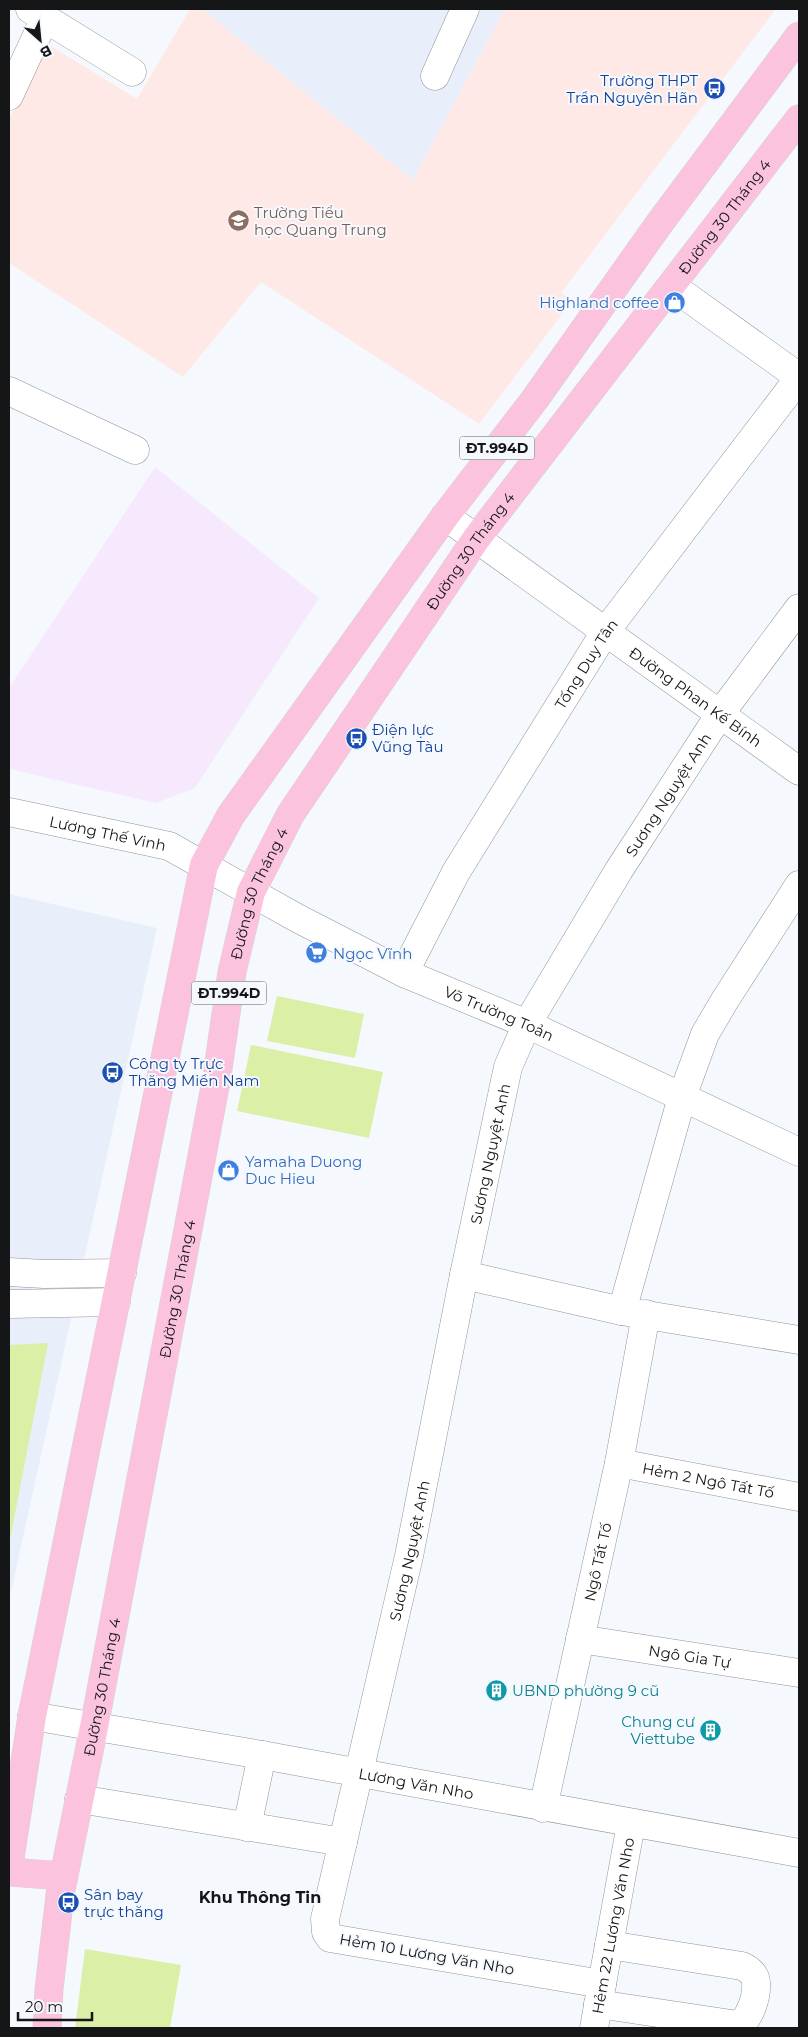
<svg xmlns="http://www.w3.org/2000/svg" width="808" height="2037" viewBox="0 0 808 2037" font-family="Montserrat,sans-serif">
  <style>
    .commercial { fill: #f6e9fd }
    .built { fill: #e8effb }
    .education { fill: #fee9e6 }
    .green { fill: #dbefa6 }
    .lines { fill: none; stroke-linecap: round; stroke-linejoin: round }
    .minor-casing { stroke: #919499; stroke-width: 29 }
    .major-casing { stroke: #d5d5d5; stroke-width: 29 }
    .minor { stroke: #fff; stroke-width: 28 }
    .major { stroke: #fbc3de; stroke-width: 28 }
    .labels { text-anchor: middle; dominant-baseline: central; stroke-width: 4; stroke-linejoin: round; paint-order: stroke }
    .shield { fill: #f5f9fe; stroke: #585a5d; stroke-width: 1 }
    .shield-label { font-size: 14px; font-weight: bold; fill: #151618 }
    .transit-label { font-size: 15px; fill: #164399; stroke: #f5f9fe; text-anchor: start }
    .education-label { font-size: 15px; fill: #785e54; stroke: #f5f9fe; text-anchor: start }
    .street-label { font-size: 15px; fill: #151618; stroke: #f5f9fe }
    .shop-label { font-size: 15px; fill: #366cbe; stroke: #f5f9fe; text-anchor: start }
    .culture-label { font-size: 15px; fill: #0d838f; stroke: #f5f9fe; text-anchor: start }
    .neighbourhood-label { font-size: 16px; font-weight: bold; fill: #151618; stroke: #f5f9fe }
  </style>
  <rect width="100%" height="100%" fill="#f5f9fe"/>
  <!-- commercial -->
  <path class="commercial" d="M155,467L319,598L195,788L156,803L9,769V688Z"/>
  <!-- built -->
  <g class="built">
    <path d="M202,9H505L413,180Z"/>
    <path d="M9,894L157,928L9,1601Z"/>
  </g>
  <!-- education -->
  <path class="education" d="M190,9H202L413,180L505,9H776L561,293L572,301L479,424L261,282L183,377L9,263V119L46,43L137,99Z"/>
  <!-- green -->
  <g class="green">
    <path d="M277,996L364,1014L355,1058L267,1041Z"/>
    <path d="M251,1045L383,1072L369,1138L237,1111Z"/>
    <path d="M48,1343L9,1545V1345Z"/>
    <path d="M85,1949L181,1965L170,2028H75Z"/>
  </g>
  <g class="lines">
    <defs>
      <g id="minor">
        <path d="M30,9L132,72"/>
        <path d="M435,76L465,9"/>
        <path d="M9,96L45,18"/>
        <path d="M672,286L799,377"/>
        <path d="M9,391L135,450"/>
        <path id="s1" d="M445,516L799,771"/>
        <path id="s2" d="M9,812L169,846L297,918L404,973L527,1024L799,1152"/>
        <path id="s3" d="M404,973L456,872L605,632L799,378"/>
        <path d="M9,1272L44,1274L122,1273"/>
        <path d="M464,1275L622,1311L799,1340"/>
        <path d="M9,1304L116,1302"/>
        <path d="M622,1311L682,1097L705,1034L725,1000L799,885"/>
        <path id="s4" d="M619,1463L799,1497"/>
        <path id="s5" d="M580,1639L799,1673"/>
        <path id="s6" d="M32,1716L262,1755L799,1853"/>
        <path d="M79,1799L343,1842"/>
        <path id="s7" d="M543,1808L619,1463L646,1314"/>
        <path d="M247,1827L262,1755"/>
        <path id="s8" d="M602,1984L330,1938L326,1932L325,1919L409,1556L464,1275L508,1067L527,1024L619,870L720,714L799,608"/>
        <path d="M598,2004L738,2025C750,2020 757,1996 756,1983C756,1975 749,1969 742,1966L609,1945"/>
        <path id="s9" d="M594,2028L631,1824"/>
      </g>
      <g id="major">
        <path d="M9,1865L32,1716L204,865L231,815L445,516L535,399L659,224L799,36"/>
        <path d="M9,1872L64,1876"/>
        <path id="s10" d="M47,2028L49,1989L60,1895L94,1727L217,1076L232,972L251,892L290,815L476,539L799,119"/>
      </g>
    </defs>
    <!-- minor casing -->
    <use href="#minor" class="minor-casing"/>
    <!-- major casing -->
    <use href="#major" class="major-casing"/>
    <!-- minor -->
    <use href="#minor" class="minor"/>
    <!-- major -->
    <use href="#major" class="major"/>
  </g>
  <!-- icons -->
  <defs>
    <symbol id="bus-disc" viewBox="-11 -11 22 22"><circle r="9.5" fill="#1a4fb4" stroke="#f5f9fe"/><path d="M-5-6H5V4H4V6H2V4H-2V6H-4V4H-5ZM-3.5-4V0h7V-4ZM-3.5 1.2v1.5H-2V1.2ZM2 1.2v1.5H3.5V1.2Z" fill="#fff"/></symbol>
    <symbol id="school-disc" viewBox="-11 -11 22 22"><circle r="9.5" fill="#8d6e63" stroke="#f5f9fe"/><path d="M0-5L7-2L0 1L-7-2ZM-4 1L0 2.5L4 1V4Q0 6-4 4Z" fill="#fff"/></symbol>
    <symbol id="shop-disc" viewBox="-11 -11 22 22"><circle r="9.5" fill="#3f7fe0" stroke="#f5f9fe"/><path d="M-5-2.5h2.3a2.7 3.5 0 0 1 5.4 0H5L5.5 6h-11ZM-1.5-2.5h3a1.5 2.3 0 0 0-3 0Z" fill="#fff"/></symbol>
    <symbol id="supermarket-disc" viewBox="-11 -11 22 22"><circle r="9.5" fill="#3f7fe0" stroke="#f5f9fe"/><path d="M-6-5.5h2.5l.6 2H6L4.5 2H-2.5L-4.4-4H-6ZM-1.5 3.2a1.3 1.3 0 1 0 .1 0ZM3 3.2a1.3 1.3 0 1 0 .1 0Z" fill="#fff"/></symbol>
    <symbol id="building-disc" viewBox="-11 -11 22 22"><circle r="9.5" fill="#0f9aa8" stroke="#f5f9fe"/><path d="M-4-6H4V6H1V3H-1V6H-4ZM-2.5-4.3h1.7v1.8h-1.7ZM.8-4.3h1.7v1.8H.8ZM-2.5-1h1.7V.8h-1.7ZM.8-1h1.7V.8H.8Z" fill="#fff"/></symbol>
  </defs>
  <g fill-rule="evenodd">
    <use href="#bus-disc" x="702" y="76" width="25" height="25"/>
    <use href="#school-disc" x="226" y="208" width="25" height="25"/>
    <use href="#shop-disc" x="662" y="290" width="25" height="25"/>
    <use href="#bus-disc" x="344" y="726" width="25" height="25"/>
    <use href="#supermarket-disc" x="304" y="940" width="25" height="25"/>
    <use href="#bus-disc" x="100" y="1060" width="25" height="25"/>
    <use href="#shop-disc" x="216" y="1158" width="25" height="25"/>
    <use href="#building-disc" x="484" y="1678" width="25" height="25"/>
    <use href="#building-disc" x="698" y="1718" width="25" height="25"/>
    <use href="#bus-disc" x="56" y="1890" width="25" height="25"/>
  </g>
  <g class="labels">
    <!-- shield labels -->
    <g class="shield">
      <rect x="459.5" y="436.5" width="75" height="23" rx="4"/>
      <rect x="191.5" y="981.5" width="75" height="23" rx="4"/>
    </g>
    <g class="shield-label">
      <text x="497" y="448">ĐT.994D</text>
      <text x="229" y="993">ĐT.994D</text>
    </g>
    <!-- transit labels -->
    <g class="transit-label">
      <text x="698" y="80" text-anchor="end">Trường THPT<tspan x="698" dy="17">Trần Nguyên Hãn</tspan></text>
      <text x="372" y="729">Điện lực<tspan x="372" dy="17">Vũng Tàu</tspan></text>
      <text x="129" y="1063">Công ty Trực<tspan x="129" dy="17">Thăng Miền Nam</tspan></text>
      <text x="84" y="1894">Sân bay<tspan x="84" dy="17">trực thăng</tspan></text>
    </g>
    <!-- education labels -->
    <g class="education-label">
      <text x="254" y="212">Trường Tiểu<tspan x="254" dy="17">học Quang Trung</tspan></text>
    </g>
    <!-- street labels -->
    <g class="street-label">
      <text stroke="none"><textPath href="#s10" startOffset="1981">Đường 30 Tháng 4</textPath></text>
      <text stroke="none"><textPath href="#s10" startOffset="1561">Đường 30 Tháng 4</textPath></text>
      <text stroke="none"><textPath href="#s3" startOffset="359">Tống Duy Tân</textPath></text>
      <text stroke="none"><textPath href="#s1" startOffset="309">Đường Phan Kế Bính</textPath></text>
      <text stroke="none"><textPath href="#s8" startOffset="1484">Sương Nguyệt Anh</textPath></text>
      <text stroke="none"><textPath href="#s2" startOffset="101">Lương Thế Vinh</textPath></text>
      <text stroke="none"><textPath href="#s10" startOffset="1156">Đường 30 Tháng 4</textPath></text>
      <text stroke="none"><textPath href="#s2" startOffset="534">Võ Trường Toản</textPath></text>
      <text stroke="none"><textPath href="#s8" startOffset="1079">Sương Nguyệt Anh</textPath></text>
      <text stroke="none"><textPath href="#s10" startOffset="751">Đường 30 Tháng 4</textPath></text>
      <text stroke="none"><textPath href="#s4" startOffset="91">Hẻm 2 Ngô Tất Tố</textPath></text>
      <text stroke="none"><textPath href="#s8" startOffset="674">Sương Nguyệt Anh</textPath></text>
      <text stroke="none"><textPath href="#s7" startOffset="252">Ngô Tất Tố</textPath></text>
      <text stroke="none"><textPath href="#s5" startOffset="111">Ngô Gia Tự</textPath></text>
      <text stroke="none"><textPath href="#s10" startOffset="346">Đường 30 Tháng 4</textPath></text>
      <text stroke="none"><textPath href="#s6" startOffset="390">Lương Văn Nho</textPath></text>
      <text stroke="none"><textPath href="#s9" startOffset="104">Hẻm 22 Lương Văn Nho</textPath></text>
      <text transform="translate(427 1954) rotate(10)">Hẻm 10 Lương Văn Nho</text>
    </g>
    <!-- shop labels -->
    <g class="shop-label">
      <text x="659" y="302" text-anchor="end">Highland coffee</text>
      <text x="333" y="953">Ngọc Vĩnh</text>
      <text x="245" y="1161">Yamaha Duong<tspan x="245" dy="17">Duc Hieu</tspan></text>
    </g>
    <!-- culture labels -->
    <g class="culture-label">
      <text x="512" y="1690">UBND phường 9 cũ</text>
      <text x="695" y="1721" text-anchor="end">Chung cư<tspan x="695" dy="17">Viettube</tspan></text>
    </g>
    <!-- neighbourhood labels -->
    <g class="neighbourhood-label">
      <text x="260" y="1897">Khu Thông Tin</text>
    </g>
  </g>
  <!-- border -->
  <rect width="808" height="2037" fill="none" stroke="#151618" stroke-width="20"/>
  <!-- north arrow -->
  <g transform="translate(40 40) rotate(153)" stroke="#f5f9fe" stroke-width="4" paint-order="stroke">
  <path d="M0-4L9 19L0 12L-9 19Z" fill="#151618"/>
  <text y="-8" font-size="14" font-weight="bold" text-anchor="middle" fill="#151618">B</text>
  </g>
  <!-- scale -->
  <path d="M18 2012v8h74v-8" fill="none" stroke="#151618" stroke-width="2.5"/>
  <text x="25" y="2012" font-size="15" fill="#151618" stroke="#f5f9fe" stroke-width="4" paint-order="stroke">20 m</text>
</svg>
